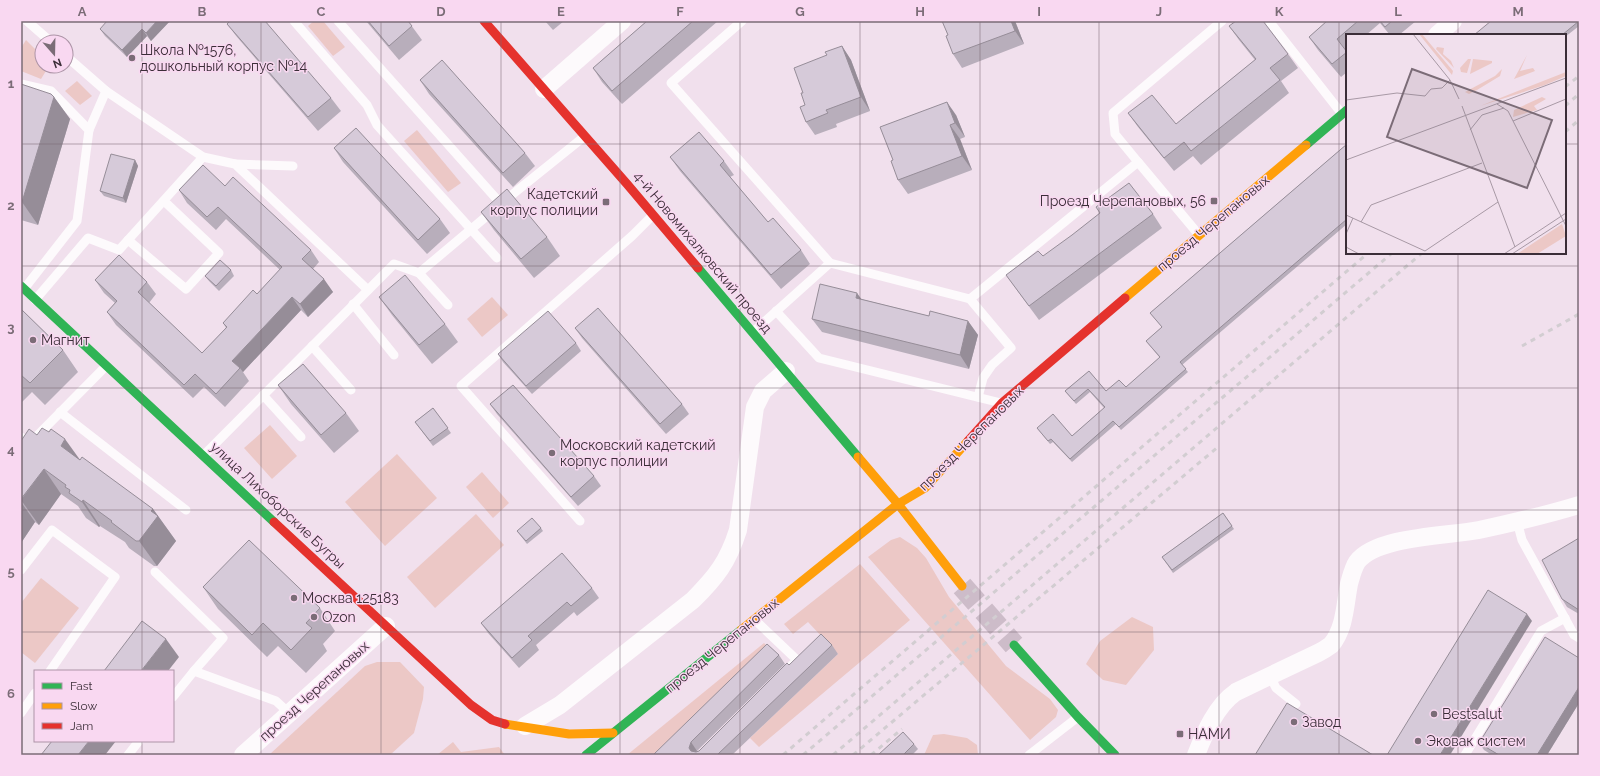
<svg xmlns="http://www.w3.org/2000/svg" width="1600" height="776" viewBox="0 0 1600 776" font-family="Raleway,sans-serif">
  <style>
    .green { fill: #ecc8c6 }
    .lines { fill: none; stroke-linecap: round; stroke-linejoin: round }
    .secondary-tunnel { stroke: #cdbcc9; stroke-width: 22; stroke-dasharray: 22 11; stroke-linecap: butt }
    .lane { stroke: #fdfafc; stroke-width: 9 }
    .street { stroke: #fdfafc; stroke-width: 18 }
    .fast { stroke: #30b455; stroke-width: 9 }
    .slow { stroke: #ff9f0a; stroke-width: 9 }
    .jam { stroke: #e5322d; stroke-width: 9 }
    .rail { stroke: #d2cdd1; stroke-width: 3; stroke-dasharray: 5 5; stroke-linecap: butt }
    .wall { fill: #b8aebb }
    .shaded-wall { fill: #968d98 }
    .building { fill: #d6cad9; stroke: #968d98 }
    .grid { fill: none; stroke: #7b6c77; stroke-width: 1; stroke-opacity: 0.55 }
    .poi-dot { fill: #7b6c77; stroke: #f9d8f1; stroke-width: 1.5 }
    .labels { text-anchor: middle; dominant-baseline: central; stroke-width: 3; stroke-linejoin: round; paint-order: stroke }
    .poi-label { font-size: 14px; fill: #3b2e38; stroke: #f9d8f1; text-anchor: start }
    .street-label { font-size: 14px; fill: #3b2e38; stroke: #f9d8f1 }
    .inset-road { fill: none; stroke: #a899a5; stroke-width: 1 }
    .view { fill: #7b6c77; fill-opacity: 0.15; stroke: #7b6c77; stroke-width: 2 }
    .inset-edge { fill: none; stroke: #3b2e38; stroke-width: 2 }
    .neatline { fill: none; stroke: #7b6c77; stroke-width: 1.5 }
    .grid-label { font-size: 13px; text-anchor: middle; font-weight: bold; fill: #7b6c77 }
  </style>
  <rect width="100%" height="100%" fill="#f1e0ed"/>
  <!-- green -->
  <g class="green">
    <path d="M314,21H323L345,47L333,56L308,26Z"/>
    <path d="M26,40L42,56V66H49L41,79L21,71V48Z"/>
    <path d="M77,81L92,96L80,105L65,91Z"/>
    <path d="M417,130L461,183L448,192L404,141Z"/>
    <path d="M492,297L508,315L482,337L467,319Z"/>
    <path d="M270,425L297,456L272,479L244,448Z"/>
    <path d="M397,454L437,498L385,546L345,502Z"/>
    <path d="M482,472L509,503L493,518L466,487Z"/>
    <path d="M476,514L504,545L435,608L407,577Z"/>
    <path d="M900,537L917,548L926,558L949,597L1006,666L1050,699L1058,710L1056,717L1030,740L868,557L891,540Z"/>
    <path d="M860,564L910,620L759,747L750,738L838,654L808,622L793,634L784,624Z"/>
    <path d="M41,578L79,608L35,663L21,652V603Z"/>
    <path d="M1132,617L1153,627L1154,650L1126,685L1103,680L1086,664L1100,641Z"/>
    <path d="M764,643L773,652L668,755H627Z"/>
    <path d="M377,662H400L424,687L423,699L414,733L390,755H269L365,666Z"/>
    <path d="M944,734L967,738L977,745L978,755H924L933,735Z"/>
    <path d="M453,742L461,752L499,747L505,755H437Z"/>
  </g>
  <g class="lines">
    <!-- secondary-tunnel -->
    <path class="secondary-tunnel" d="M962,586L1014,645"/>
    <!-- lane -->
    <g class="lane">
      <path d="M27,21L51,42"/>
      <path d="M294,21L367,105L377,125L497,258"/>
      <path d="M338,21L501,204"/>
      <path d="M742,21L671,83L830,263L970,299L1138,162L1199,235"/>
      <path d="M1269,21L1342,114"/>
      <path d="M66,56L106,91L203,157L235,164L368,290"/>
      <path d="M21,84L51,91L89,130L77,221L24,289"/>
      <path d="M89,130L106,91"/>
      <path d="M1138,162L1115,134L1113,113L1222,21"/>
      <path d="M235,164L293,166"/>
      <path d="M503,202L585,136"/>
      <path d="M128,240L186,289L219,253L164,201"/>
      <path d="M419,273L448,305"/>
      <path d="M970,299L1011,348L992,365L983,378L978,397"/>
      <path d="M35,300L88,238L119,250L203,157"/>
      <path d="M353,304L394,355"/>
      <path d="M776,311L819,358L1001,403"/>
      <path d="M753,332L830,263"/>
      <path d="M312,346L351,390"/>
      <path d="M263,395L301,437"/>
      <path d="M60,412L186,510"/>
      <path d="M21,437L29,444L106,366"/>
      <path d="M204,455L394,264L419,273L494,210"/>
      <path d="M580,521L461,386L632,236L653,215"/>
      <path d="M1517,521L1522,540L1574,635L1579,638"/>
      <path d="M21,570L52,530L115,577L50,671"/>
      <path d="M155,572L223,638L194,671"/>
      <path d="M755,620L797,660L791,666"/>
      <path d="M1270,676L1276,688L1296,704"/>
      <path d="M173,697L194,671L276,701L289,713"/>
      <path d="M21,713L35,693"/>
      <path d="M128,755L139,741"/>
      <path d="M1029,755L1078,717"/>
      <path d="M1465,755L1541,631L1565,618"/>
    </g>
    <!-- street -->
    <g class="street">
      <path d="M1437,35L1453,21"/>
      <path d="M544,89L622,21"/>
      <path d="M525,726L560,705L693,600C716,577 728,562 738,530L755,407L763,391L786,371"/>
      <path d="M243,755L386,626"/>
      <path d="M1196,755C1205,732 1216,706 1236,692L1318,653C1322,651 1327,648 1331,645C1345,629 1345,604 1349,584C1351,577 1353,568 1357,562C1376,536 1448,536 1479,530C1512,523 1546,515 1579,505"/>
    </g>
    <!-- fast -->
    <g class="fast">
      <path d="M1306,145L1347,110"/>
      <path d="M698,268L858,457"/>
      <path d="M21,286L274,522"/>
      <path d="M1014,645L1078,717L1115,755"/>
      <path d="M586,755L741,630"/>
    </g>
    <!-- slow -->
    <g class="slow">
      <path d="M1125,298L1306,145"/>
      <path d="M858,457L898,504L962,586"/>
      <path d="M741,630L898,504L925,488L968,441"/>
      <path d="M505,724L569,734L613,733"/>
    </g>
    <!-- jam -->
    <g class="jam">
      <path d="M484,21L627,184L698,268"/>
      <path d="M968,441L1002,403L1125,298"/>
      <path d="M274,522L471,705L492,720L505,724"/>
    </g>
    <!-- rail -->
    <g class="rail">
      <path d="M1565,87L1579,76"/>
      <path d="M1565,106L1579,94"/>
      <path d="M1565,132L1579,120"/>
      <path d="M1522,346L1579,314"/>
      <path d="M783,755L1368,253"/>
      <path d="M803,755L1392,253"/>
      <path d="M833,755L1422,253"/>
      <path d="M853,755L1219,446"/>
      <path d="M871,755L902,729"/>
    </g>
  </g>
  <!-- wall -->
  <g class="wall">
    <path d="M170,21L151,41L147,36L127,57L105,36L100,29Z"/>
    <path d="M366,21H408L422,40L399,60Z"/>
    <path d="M545,21H564L553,30Z"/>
    <path d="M647,21H718L622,104L602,82L593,68Z"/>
    <path d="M942,21H1015L1024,44L962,68L953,54L948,35Z"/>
    <path d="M1327,21H1416L1399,35H1390L1380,23L1366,35H1347V72L1341,77L1318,50L1309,37Z"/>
    <path d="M1579,21V26L1565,37V35H1474Z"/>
    <path d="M227,24L331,98L341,111L318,131L237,37Z"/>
    <path d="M1229,26L1288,54L1298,68L1281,81L1289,93L1201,165L1193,156L1174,171L1138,127L1128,113L1176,124L1255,60L1239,40Z"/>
    <path d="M842,46L851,60L870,111L836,124L837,127L815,135L806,122L805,105L827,55Z"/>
    <path d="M420,80L525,153L535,166L513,187L429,94Z"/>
    <path d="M21,84L54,97L70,119L38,225L21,220Z"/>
    <path d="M956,115L965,137L960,139L972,170L908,194L898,180L893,160Z"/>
    <path d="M1347,144V224L1182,365L1188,372L1121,430L1116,424L1072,462L1053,442L1050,444L1037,428L1072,436L1104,408L1090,392L1076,404L1065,391L1089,371L1106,391L1126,387L1160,358L1146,341L1162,327L1150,313Z"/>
    <path d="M334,148L440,219L450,233L427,254L343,162Z"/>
    <path d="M670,157L724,161L734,175L730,177L768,222L801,250L810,264L781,289L680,171Z"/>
    <path d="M135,160L138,166L126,203L104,196L100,191Z"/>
    <path d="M225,186L311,250L319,262L313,269L333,292L308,317L301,310L243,372L249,381L225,407L204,387L193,398L116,325L107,312L115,303L104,293L95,280L147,282L156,294L149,303L202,353L226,328L223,323L257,294L280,270L226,219L216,230L187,203L179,190Z"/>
    <path d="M481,212L547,237L560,256L534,278L494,230Z"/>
    <path d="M1153,214L1162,228L1039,320L1006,275L1043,256Z"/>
    <path d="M231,270L234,276L219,291L209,281L205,276Z"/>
    <path d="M379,297L445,324L458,342L432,364L392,315Z"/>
    <path d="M861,299L929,316L968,321L978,335L969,369L822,332L812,319Z"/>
    <path d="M21,309L63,350L78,372L45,405L32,392L21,403Z"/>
    <path d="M575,328L682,404L689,414L666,434L582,338Z"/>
    <path d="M576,343L581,351L532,394L503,362L498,354Z"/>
    <path d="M278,385L346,413L359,431L334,453L291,404Z"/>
    <path d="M490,404L594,476L601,486L578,506L497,414Z"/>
    <path d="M433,408L451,433L433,446L415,422Z"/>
    <path d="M37,435L79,459L153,509L176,541L157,566H154L129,548L125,542L100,526L99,527L86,518L78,506L61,494L39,525L35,522L21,543V441Z"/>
    <path d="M1223,513L1234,529L1173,573L1162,557Z"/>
    <path d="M541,528L543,531L527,544L517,531Z"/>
    <path d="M1579,538V614L1567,607L1562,599Z"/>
    <path d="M203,587L320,608L335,631L323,644L327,651L306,673L278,646L267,657L218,609Z"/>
    <path d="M592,588L599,598L577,616L574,612L536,645L539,650L519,668L488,633L481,623Z"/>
    <path d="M832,645L838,654L732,755H653L779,655L785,664L697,751L696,752L699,751L789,665Z"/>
    <path d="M1579,703L1547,755H1492L1484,750L1479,743Z"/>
    <path d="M914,744L918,749L912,755H878Z"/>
  </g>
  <!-- shaded-wall -->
  <g class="shaded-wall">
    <path d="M157,21H170L151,41L146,33Z"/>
    <path d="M1011,21H1015L1024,44L1015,31Z"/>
    <path d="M142,29L147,36L127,57L122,50Z"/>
    <path d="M842,46L851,60L870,111L861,97Z"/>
    <path d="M54,97L70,119L38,225L22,202Z"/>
    <path d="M947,102L956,115L965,137L955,123Z"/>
    <path d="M950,125L960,139L972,170L962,156Z"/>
    <path d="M135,160L138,166L126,203L123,198Z"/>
    <path d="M324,279L333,292L308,317L300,304Z"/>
    <path d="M857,293L867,307L856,298Z"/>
    <path d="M292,297L301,310L243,372L240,368L232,361Z"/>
    <path d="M968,321L978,335L969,369L960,355Z"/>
    <path d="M65,439L83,464L61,446Z"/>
    <path d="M44,469L61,494L39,525L21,500Z"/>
    <path d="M83,500L100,526L99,527L82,502Z"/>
    <path d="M21,502L35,522L21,543Z"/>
    <path d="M153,509L176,541L157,566L139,541L151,511Z"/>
    <path d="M1527,614L1532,621L1450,755H1440Z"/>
    <path d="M166,639L179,657L168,671H141Z"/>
    <path d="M1579,687V703L1547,755H1537Z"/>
    <path d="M89,741H116L105,755H78Z"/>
    <path d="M691,742L697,751L695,755L691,751L689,748Z"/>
  </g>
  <!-- building -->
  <g class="building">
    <path d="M107,21H157L146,33L142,29L122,50L100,29Z"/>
    <path d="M230,21H265L331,98L308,117L227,24Z"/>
    <path d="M368,21H408L412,26L389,46Z"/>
    <path d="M647,21H693L612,91L593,68Z"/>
    <path d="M942,21H1011L1015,31L953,54L946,36L948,35Z"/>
    <path d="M1236,21H1263L1288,54L1270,68L1280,80L1191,151L1184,142L1164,158L1128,113L1152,95L1176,124L1256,59L1229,26Z"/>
    <path d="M1327,21H1358L1337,39L1347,52L1332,64L1309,37Z"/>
    <path d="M1380,21H1392L1385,27Z"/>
    <path d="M1491,21H1579L1562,35H1474Z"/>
    <path d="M842,46L861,97L826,110L828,113L806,122L800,107L805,105L801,93H803L794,68L827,55L825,52Z"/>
    <path d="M442,60L525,153L503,173L420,80Z"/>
    <path d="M21,84L51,94L54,97L22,202H21Z"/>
    <path d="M947,102L955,123L950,125L962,156L898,180L891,161L893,160L880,127Z"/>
    <path d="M356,128L440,219L418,240L334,148Z"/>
    <path d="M699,132L724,161L720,165L768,222L773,218L801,250L771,275L670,157Z"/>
    <path d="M1347,144V219L1180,362L1186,369L1119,427L1113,421L1070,459L1051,439L1048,441L1037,428L1053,414L1072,436L1105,407L1088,389L1074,401L1065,391L1089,371L1106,391L1119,380L1126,387L1160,357L1146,341L1162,327L1150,313Z"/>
    <path d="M111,154L135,160L123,198L100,191Z"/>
    <path d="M203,165L225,186L233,177L311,250L302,259L324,279L300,304L292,297L232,361L240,368L216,394L195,374L184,385L107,312L117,301L95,280L119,255L147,282L138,292L202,353L227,327L223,323L253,290L257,294L282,267L218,207L207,217L179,190Z"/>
    <path d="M1129,183L1153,214L1029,306L1006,275L1038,251L1043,256L1072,235L1100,213L1096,207Z"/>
    <path d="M507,189L547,237L521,259L481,212Z"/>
    <path d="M220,260L231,270L216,286L205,276Z"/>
    <path d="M405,275L445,324L419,345L379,297Z"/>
    <path d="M820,284L857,293L856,298L929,316L930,311L968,321L960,355L812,319Z"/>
    <path d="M598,308L682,404L660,424L575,328Z"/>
    <path d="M21,309L63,350L30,383L21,375Z"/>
    <path d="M548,311L576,343L526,386L498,354Z"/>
    <path d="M303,364L346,413L321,435L278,385Z"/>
    <path d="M513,385L594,476L571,497L490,404Z"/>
    <path d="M433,408L448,428L430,441L415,422Z"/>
    <path d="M42,428L49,432L51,429L65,439L61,446L80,460L82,457L153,509L151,511L158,516L139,541H136L111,522L112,521L83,500L82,502L69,493L70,490L65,487L66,485L44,469L21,499V441L29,429L37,435Z"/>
    <path d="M1223,513L1232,526L1172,570L1162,557Z"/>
    <path d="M532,518L541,528L526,541L517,531Z"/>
    <path d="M1579,538V610L1562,599L1542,560Z"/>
    <path d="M249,540L320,608L306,623L312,628L291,650L263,623L252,635L203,587Z"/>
    <path d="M562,553L592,588L571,606L567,602L528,636L532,640L512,658L481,623Z"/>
    <path d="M1488,590L1527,614L1440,755H1387Z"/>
    <path d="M142,621L166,639L141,671H104Z"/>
    <path d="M821,634L832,645L717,755H653L767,644L779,655L691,742L689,748L691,751L696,752L699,751L787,663L789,665Z"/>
    <path d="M1545,637L1579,658V687L1537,755H1499L1479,743Z"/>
    <path d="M1287,703L1373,755H1255Z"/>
    <path d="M903,732L914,744L903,755H878Z"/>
    <path d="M52,741H89L78,755H41Z"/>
  </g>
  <!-- grid -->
  <path class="grid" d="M142,21V671M261,21V755M381,21V755M501,21V755M620,21V755M740,21V755M860,21V755M980,21V755M1099,21V755M1219,21V755M1339,21V755M1458,21V35M21,144H1347M1565,144H1579M1458,253V755M21,266H1579M21,388H1579M21,510H1579M21,632H1579M142,741V755"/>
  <!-- markers -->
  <g class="poi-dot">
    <circle cx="132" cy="58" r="4"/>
    <rect x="1210" y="197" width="8" height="8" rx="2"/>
    <rect x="602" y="198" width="8" height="8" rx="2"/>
    <circle cx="33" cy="340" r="4"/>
    <circle cx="552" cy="453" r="4"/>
    <circle cx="294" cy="598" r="4"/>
    <circle cx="314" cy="617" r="4"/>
    <circle cx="1434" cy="714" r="4"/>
    <circle cx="1294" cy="722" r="4"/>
    <rect x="1176" y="730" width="8" height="8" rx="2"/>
    <circle cx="1418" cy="741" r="4"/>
  </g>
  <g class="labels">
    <!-- poi labels -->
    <g class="poi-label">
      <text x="140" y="50">Школа №1576,<tspan x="140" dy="16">дошкольный корпус №14</tspan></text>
      <text x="598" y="194" text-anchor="end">Кадетский<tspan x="598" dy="16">корпус полиции</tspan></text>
      <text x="1206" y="201" text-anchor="end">Проезд Черепановых, 56</text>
      <text x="41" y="340">Магнит</text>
      <text x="560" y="445">Московский кадетский<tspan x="560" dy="16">корпус полиции</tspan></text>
      <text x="302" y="598">Москва 125183</text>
      <text x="322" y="617">Ozon</text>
      <text x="1442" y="714">Bestsalut</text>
      <text x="1302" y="722">Завод</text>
      <text x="1188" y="734">НАМИ</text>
      <text x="1426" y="741">Эковак систем</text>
    </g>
    <!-- street labels -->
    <g class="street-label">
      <text transform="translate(1213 223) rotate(-40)">проезд Черепановых</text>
      <text transform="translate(703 252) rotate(50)">4-й Новомихалковский проезд</text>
      <text transform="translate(971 438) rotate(-45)">проезд Черепановых</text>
      <text transform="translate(278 505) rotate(43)">улица Лихоборские Бугры</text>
      <text transform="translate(722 645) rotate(-39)">проезд Черепановых</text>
      <text transform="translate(314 691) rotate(-42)">проезд Черепановых</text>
    </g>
  </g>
  <!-- overview -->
  <g transform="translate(1346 34)">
    <rect width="220" height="220" fill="#f1e0ed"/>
    <path d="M73,0H76L107,37L106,41ZM91,13L98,14L97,20L105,27L108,34L90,15ZM181,21L174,37L187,34L189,37L168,45ZM122,25H125L121,39L115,38L114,34ZM127,25L146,27V29L124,40ZM156,35L154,42L131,56L123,60L119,58L149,42ZM220,38V42L199,51L134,72ZM196,63L200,65L188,72L191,76L167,83L168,76ZM216,190L220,202L191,220H171Z" fill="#ecc8c6"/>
    <path class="inset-road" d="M67,0L104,46L113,65M0,66L51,59L79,62L85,55L96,54L104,46M151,70L162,77L220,192M116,72L169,213M167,87L220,65M124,96L136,81L158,74M0,126L220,44M0,181L79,217L152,168M15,188L25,171L136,129M0,200L7,184M0,213L13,220M158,220L220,179M166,220L220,185"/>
    <path class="view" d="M66,35L206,86L181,154L41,103Z"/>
    <rect width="220" height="220" class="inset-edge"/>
  </g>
  <!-- border -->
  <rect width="1600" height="776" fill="none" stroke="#f9d8f1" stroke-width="44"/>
  <!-- legend -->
  <rect x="34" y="670" width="140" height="72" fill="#f9d8f1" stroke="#ad94a7"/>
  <rect x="42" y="683" width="20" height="6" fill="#30b455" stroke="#ad94a7"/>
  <text x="70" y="690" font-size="12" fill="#3b2e38">Fast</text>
  <rect x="42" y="703" width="20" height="6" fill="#ff9f0a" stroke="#ad94a7"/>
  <text x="70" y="710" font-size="12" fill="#3b2e38">Slow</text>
  <rect x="42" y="723" width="20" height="6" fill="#e5322d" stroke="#ad94a7"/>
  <text x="70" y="730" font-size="12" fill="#3b2e38">Jam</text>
  <!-- north arrow -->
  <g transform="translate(54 54) rotate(160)"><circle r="19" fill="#f9d8f1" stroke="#ad94a7"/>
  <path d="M0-3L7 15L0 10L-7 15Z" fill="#7b6c77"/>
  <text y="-6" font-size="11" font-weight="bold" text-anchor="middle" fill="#3b2e38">N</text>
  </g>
  <rect x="22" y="22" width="1556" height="732" class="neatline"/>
  <g class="grid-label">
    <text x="82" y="16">A</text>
    <text x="202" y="16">B</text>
    <text x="321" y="16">C</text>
    <text x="441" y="16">D</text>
    <text x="561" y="16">E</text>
    <text x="680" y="16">F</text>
    <text x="800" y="16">G</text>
    <text x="920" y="16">H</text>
    <text x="1039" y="16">I</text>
    <text x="1159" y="16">J</text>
    <text x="1279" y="16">K</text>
    <text x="1398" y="16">L</text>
    <text x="1518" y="16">M</text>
    <text x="11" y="88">1</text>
    <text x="11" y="210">2</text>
    <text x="11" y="332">3</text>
    <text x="11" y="454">4</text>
    <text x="11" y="576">5</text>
    <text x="11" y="698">6</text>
  </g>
</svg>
